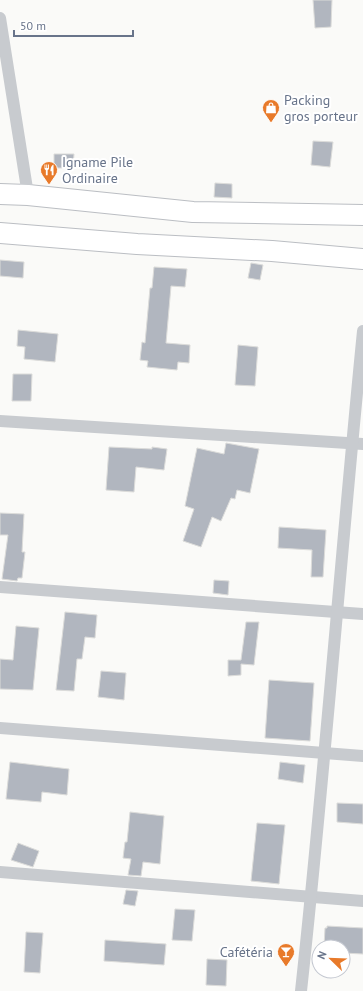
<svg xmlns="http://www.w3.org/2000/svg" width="363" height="991" viewBox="0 0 363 991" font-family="'PT Sans',sans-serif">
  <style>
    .building { fill: #b1b6bf; stroke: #dcdcda }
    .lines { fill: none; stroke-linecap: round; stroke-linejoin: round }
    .primary-casing { stroke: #bbbec3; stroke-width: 22 }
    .street { stroke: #c8cbcf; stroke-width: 12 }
    .primary { stroke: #fff; stroke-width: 20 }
    .labels { text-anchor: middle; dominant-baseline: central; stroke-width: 4; stroke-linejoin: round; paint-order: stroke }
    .poi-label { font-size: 14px; fill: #68748a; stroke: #fff; text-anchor: start }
  </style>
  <rect width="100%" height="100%" fill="#fafaf8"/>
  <!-- building -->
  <g class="building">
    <path d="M313,0H332L331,27L315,28Z"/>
    <path d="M313,141L333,142L330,167L311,165Z"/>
    <path d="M54,154H74L73,168H54Z"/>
    <path d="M215,183L232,184V198L214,197Z"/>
    <path d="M0,260L24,262L23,278L0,276Z"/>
    <path d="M251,263L263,265L260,280L248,278Z"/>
    <path d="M154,267L187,269L185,287L171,286L166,343L190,345L189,363L178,362L177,370L147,367L148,361L140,360L142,342L145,343L150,288H152Z"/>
    <path d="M18,330L58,334L55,362L24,359L25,347L17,346Z"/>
    <path d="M238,345L258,347L255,386L235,385Z"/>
    <path d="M13,374H32L31,401H12Z"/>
    <path d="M226,443L259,449L250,493L237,490L235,499L231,498L221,521L212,517L201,547L183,541L194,509L185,506L197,448L224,454Z"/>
    <path d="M109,447L152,449V447L167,449L164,470L136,467L134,492L106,490Z"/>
    <path d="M0,513L24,514L22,552H25L22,578H18L17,581L2,579L8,535H0Z"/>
    <path d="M279,527L326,530L323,577H311L312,550L278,548Z"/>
    <path d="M214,580L229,581L228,595L213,593Z"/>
    <path d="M65,612L97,615L95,638L85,637L82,659H77L74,691L56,690Z"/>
    <path d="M246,622H259L254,665L241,664V675L228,676V660H241Z"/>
    <path d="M16,626L39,628L33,690L0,689V659L13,660Z"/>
    <path d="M101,671L126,673L124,700L98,697Z"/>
    <path d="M269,680L314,683L310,741L265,738Z"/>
    <path d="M10,762L69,769L67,795L42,792L41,802L6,799Z"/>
    <path d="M280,762L305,765L303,783L278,779Z"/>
    <path d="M337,803L363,804V824L337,822Z"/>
    <path d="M130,812L164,816L160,864L143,862L141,876L128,875L131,859L123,858L125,842H127Z"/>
    <path d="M257,823L285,825L279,884L251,881Z"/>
    <path d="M18,843L39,851L33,867L11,860Z"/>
    <path d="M126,890L138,891L135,906L123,904Z"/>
    <path d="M175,909L195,910L192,941L172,940Z"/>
    <path d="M327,926L363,928V954L343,953V947H324L325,928H327Z"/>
    <path d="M26,932L43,933L40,973L24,972Z"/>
    <path d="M105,940L166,944L164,965L104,961Z"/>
    <path d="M207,959L227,960L226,986L206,985Z"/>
  </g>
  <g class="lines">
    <defs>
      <g id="primary">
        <path d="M0,194L28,195L193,212L363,215"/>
        <path d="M0,233L137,244L272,251L363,259"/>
      </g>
    </defs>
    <!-- primary casing -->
    <use href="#primary" class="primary-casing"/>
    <!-- street -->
    <g class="street">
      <path d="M0,18L28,195"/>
      <path d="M0,421L363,444"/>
      <path d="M0,587L363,614"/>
      <path d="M0,728L363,756"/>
      <path d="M0,872L363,901"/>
      <path d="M301,991C325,771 341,551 363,331"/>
    </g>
    <!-- primary -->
    <use href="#primary" class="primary"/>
  </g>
  <!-- icons -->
  <defs>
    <symbol id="shop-pin" viewBox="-11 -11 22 30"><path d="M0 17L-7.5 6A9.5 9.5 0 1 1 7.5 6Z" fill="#e87a2a" stroke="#fff"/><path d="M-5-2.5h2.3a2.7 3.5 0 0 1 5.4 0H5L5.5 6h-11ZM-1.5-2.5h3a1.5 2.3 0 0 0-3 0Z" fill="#fff"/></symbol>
    <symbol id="restaurant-pin" viewBox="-11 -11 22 30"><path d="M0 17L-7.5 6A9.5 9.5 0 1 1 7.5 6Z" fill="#e87a2a" stroke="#fff"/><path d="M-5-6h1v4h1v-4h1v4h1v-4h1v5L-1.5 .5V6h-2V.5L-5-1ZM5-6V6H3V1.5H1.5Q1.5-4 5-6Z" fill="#fff"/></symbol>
    <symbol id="bar-pin" viewBox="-11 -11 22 30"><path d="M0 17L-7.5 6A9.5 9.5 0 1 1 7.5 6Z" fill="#e87a2a" stroke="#fff"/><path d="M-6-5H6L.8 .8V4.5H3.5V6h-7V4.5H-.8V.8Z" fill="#fff"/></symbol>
  </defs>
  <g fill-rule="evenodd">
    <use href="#shop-pin" x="261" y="98" width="20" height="27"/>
    <use href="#restaurant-pin" x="39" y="160" width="20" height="27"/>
    <use href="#bar-pin" x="276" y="942" width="20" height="27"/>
  </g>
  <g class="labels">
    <!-- poi labels -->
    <g class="poi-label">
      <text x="284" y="100">Packing<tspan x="284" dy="16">gros porteur</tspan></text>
      <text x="62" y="162">Igname Pile<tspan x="62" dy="16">Ordinaire</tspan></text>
      <text x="273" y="952" text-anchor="end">Cafétéria</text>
    </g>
  </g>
  <!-- north arrow -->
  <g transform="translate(331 959) rotate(293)"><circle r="19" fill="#ffffff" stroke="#c3c7d0"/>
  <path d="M0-3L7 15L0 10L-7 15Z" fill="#e87a2a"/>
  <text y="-6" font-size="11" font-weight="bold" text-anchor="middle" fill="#68748a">N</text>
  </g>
  <!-- scale -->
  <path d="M14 30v6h119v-6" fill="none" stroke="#68748a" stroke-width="2"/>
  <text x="20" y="30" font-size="12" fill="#68748a" stroke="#ffffff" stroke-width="3" paint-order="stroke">50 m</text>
</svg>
